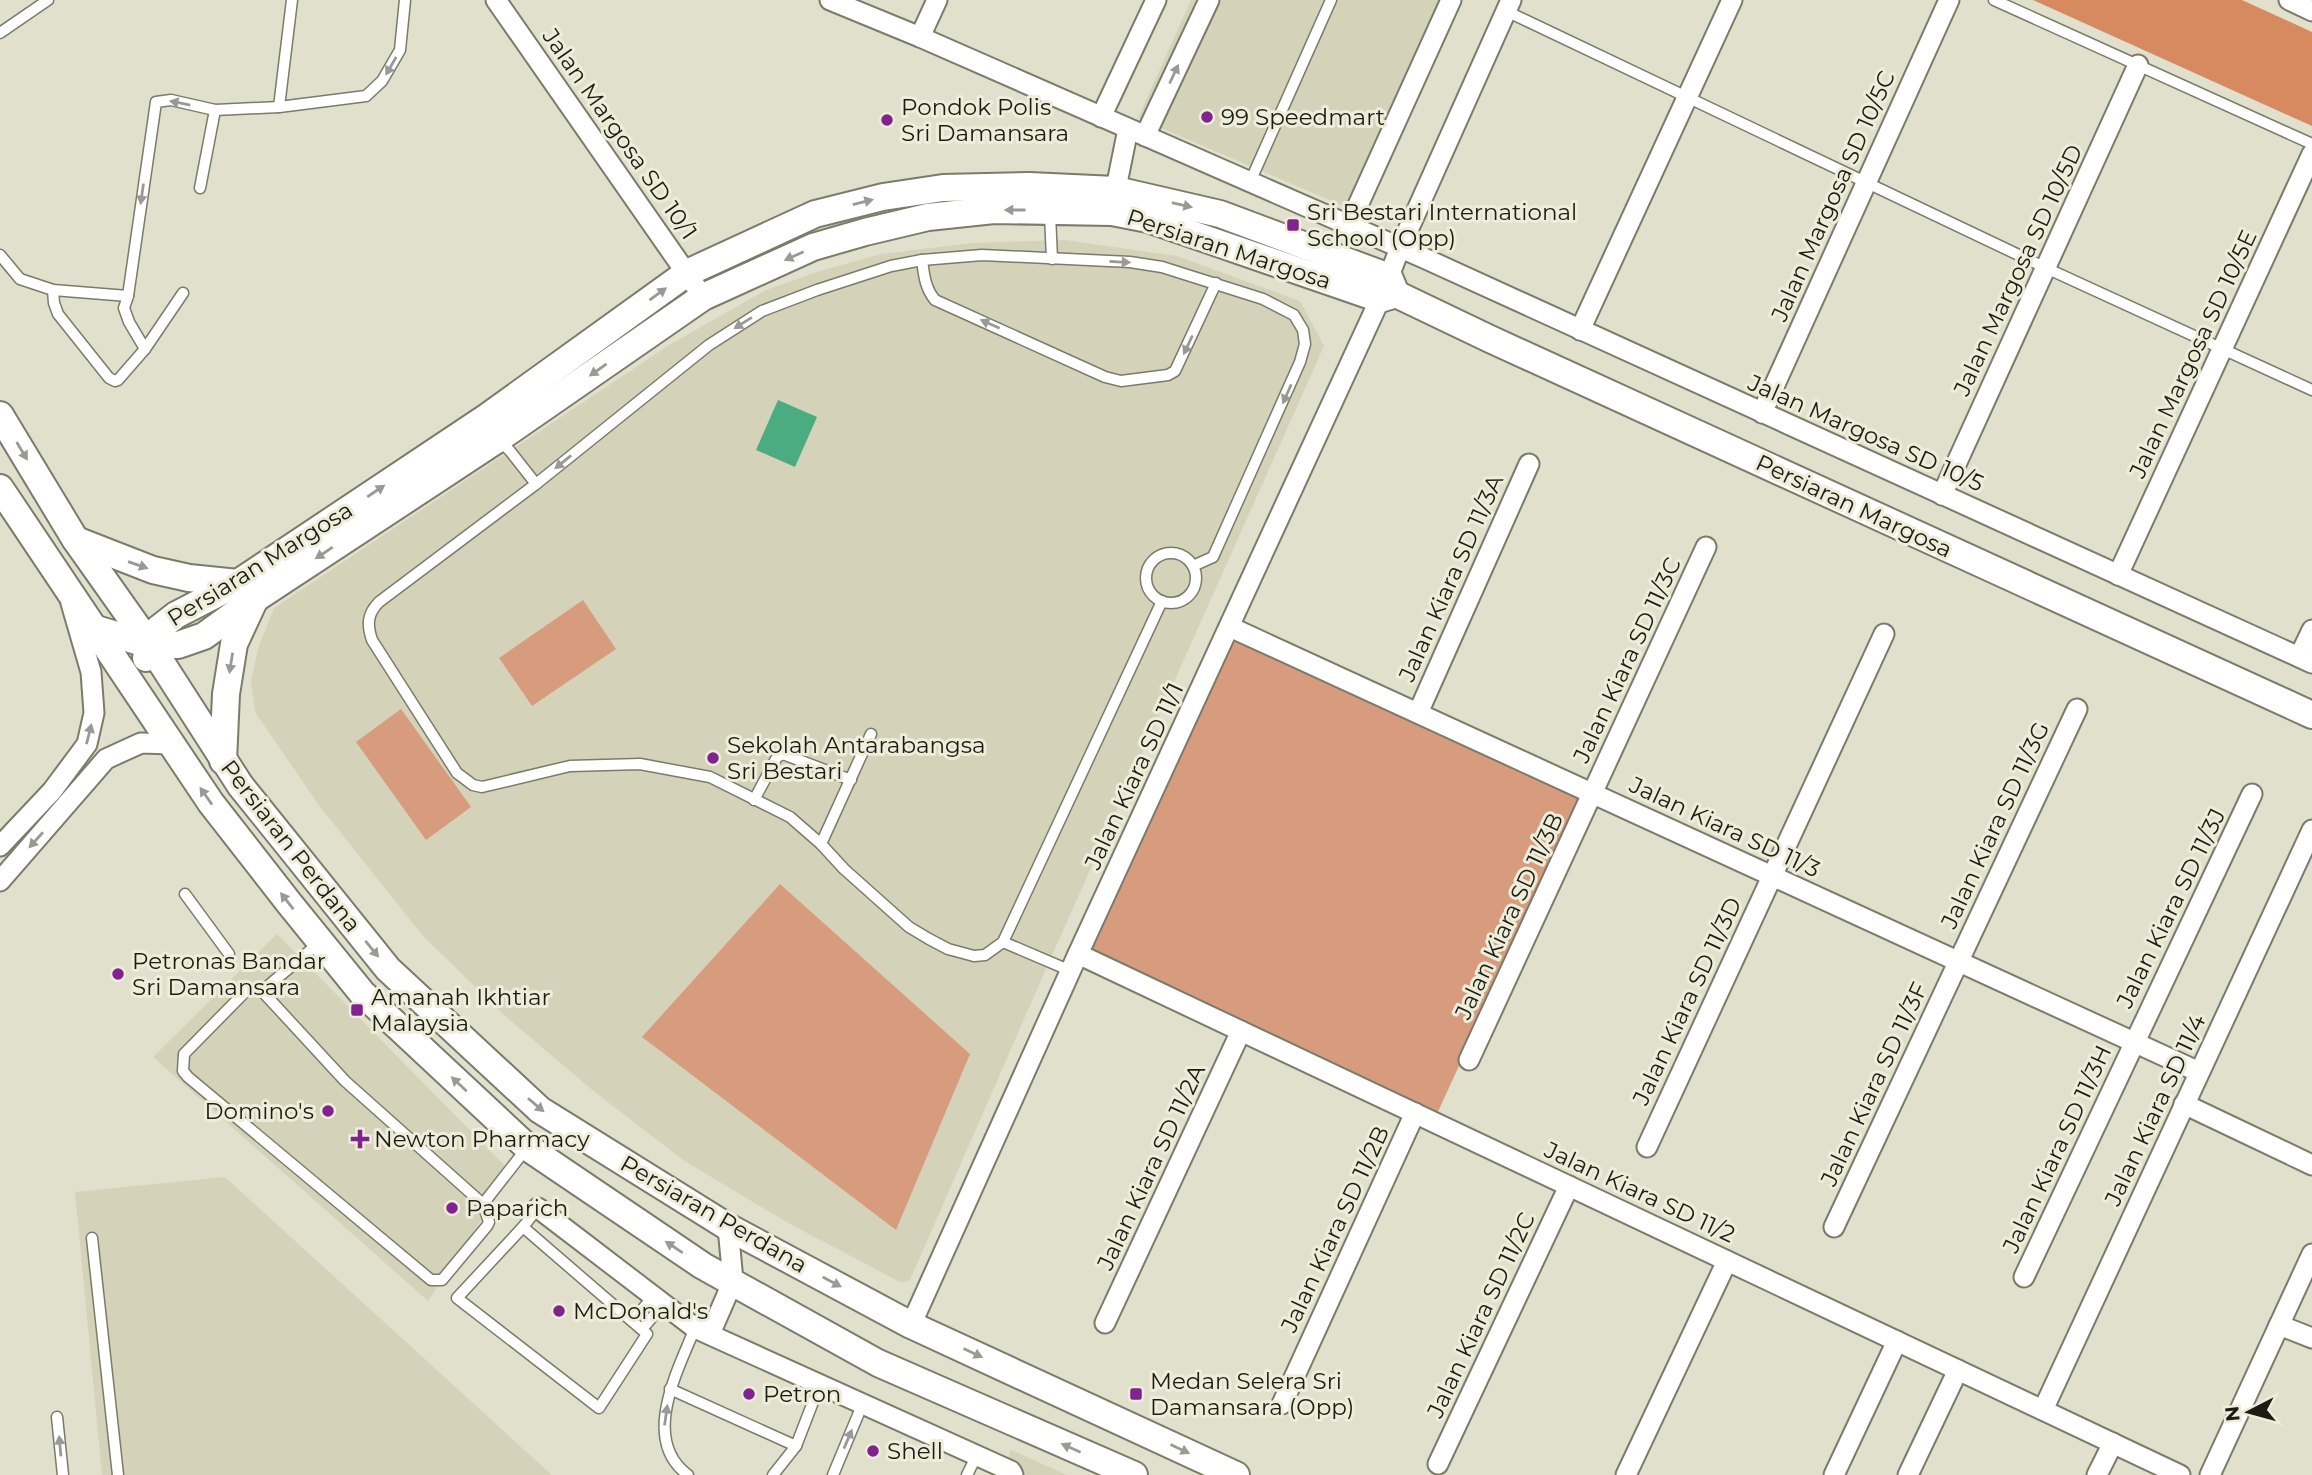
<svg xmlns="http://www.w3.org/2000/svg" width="2312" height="1475" viewBox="0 0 2312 1475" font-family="Montserrat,sans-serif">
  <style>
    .built { fill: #d4d3ba }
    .green { fill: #d79c7e }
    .forest { fill: #d78960 }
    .water { fill: #4bab81 }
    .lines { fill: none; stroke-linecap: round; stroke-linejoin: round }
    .lane-casing { stroke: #7b7b6a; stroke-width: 13 }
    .street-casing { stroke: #7b7b6a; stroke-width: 23 }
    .secondary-casing { stroke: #7b7b6a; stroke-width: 30 }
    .lane { stroke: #fff; stroke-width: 10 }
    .street { stroke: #fff; stroke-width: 19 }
    .secondary { stroke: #fff; stroke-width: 26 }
    .oneway { fill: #999996 }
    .poi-dot { fill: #81238e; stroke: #ededda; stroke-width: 2.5 }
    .labels { text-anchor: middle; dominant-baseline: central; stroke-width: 6; stroke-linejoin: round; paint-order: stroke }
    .poi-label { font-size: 23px; fill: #1c1c15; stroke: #ededda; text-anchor: start }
    .street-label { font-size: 23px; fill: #1c1c15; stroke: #ededda }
  </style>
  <rect width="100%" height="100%" fill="#e0e0cd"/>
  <!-- built -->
  <g class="built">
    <path d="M1191,0H1449L1348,208L1138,118Z"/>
    <path d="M1065,240L1177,256L1300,301L1324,346L1049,962L910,1280L904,1282L898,1281L790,1224L683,1160L591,1089L504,1015L422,935L318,804L255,712L251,682L258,648L274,608L669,345L766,290L820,271L881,254L972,243Z"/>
    <path d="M277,934L512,1173L428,1301L153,1057Z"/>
    <path d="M225,1177L552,1475H102L75,1192Z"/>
    <path d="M1011,1450L1067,1475H1002Z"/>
  </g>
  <!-- green -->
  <g class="green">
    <path d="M583,600L616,649L532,706L499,658Z"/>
    <path d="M1235,635L1582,798L1436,1116L1088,953Z"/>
    <path d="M401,709L471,807L426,840L356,742Z"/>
    <path d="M780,884L970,1054L896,1230L642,1037Z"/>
  </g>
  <!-- forest -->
  <path class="forest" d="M2033,0H2242L2312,32V126Z"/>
  <!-- water -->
  <path class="water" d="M778,400L817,417L795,467L756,450Z"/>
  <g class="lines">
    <defs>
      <g id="lane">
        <path d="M1994,0L2312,144"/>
        <path d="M1506,11L2046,268L2312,390"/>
        <path d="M0,33L48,0"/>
        <path d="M279,107L292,0"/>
        <path d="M1250,182L1331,0"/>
        <path d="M200,188L215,110"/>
        <path d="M1050,214L1052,259"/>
        <path d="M0,255L20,279L53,290L128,296"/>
        <path d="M922,260C924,275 925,288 935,300L1105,377L1121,381L1168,375L1175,371L1216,283"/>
        <path d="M53,290L54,303L58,314L109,378L115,381L118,380L145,349"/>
        <path d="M183,293L145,349L129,322L124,308L128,296L156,102L171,100L215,110L279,107L366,96L382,81L400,50L405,0"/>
        <path d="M498,439L510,451L536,484"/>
        <circle cx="1171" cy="578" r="25"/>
        <path d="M1162,601L1003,942L985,955L974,956L948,949L929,939L909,927L844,869L821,844L790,817L710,777L640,764L570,766L482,787L473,785L457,773L372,640C367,625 367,614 379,602L536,484L709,345L762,311L817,290L891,266L922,260L982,255L1130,262L1162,267L1263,299L1294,315L1303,330L1305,344L1300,362L1213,557L1193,566"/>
        <path d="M754,800L777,757L783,754L851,780"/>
        <path d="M821,844L871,734"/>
        <path d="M185,894L229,954"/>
        <path d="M1003,942L1071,971"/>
        <path d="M255,989L262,991L345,1081L483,1204L489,1222L487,1226L442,1280H431L188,1077L183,1071L184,1054L244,993Z"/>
        <path d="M262,991L320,942"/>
        <path d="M483,1204L526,1149"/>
        <path d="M523,1227L647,1334L599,1408L457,1298Z"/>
        <path d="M523,1227L538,1208"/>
        <path d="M92,1238L118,1475"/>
        <path d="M632,1321L653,1297"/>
        <path d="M642,1329L663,1305"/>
        <path d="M670,1389L796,1446"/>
        <path d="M57,1417L63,1475"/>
        <path d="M688,1475C640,1440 678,1370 695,1328"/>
        <path d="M773,1475L796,1446L820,1384"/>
        <path d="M833,1475L863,1403"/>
        <path d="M967,1475L977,1455"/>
      </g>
      <g id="street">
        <path d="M496,0L703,297"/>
        <path d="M830,0L920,37L1426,259L2312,663"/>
        <path d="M2289,0L2312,11"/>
        <path d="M920,37L937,0"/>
        <path d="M1101,117L1156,0"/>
        <path d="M1145,136L1209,0"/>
        <path d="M1113,203L1128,129"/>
        <path d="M1349,225L1451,0"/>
        <path d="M1580,330L1732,0"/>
        <path d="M1762,413L1949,0"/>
        <path d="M1942,495L2138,65"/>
        <path d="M2118,575L2312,154"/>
        <path d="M1230,627L2199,1072"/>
        <path d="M2299,657L2312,630"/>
        <path d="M1418,713L1529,464"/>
        <path d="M0,846L52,791L87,744L94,713L91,672L71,603"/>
        <path d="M0,881L106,759L141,743L171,744"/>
        <path d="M1078,954L2180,1475"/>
        <path d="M1469,1060L1706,547"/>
        <path d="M2184,1104L2312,1165"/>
        <path d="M1647,1147L1884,634"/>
        <path d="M538,1208L695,1328L1011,1471L1013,1475"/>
        <path d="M1834,1227L2077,709"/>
        <path d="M2024,1277L2252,794"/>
        <path d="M1105,1323L1241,1031"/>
        <path d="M911,1325L1078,954L1380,299L1400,248L1511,0"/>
        <path d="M2279,1325L2312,1338"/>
        <path d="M710,1334L733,1281L728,1227"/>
        <path d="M1282,1404L1415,1113"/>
        <path d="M2043,1410L2312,830"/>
        <path d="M1438,1464L1569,1186"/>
        <path d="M1626,1475L1727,1261"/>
        <path d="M1834,1475L1897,1341"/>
        <path d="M1908,1475L1958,1370"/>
        <path d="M2097,1475L2113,1443"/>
        <path d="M2210,1475L2312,1254"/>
      </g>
      <g id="secondary">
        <path d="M0,415L75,539L150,645L240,785L388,969L540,1110L728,1227L911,1325L1236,1475"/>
        <path d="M0,488L211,803L289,903L362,993L527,1147L703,1266L878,1363L1134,1475"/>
        <path d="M76,540L153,570L189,578L238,583"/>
        <path d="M93,628L150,645H178L204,636L255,599L498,439L703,297L813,247L865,232L928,217L994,210L1112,212L1148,219L1380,299L1396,294L1490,339L2312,715"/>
        <path d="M146,658L158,629L176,615L238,583L487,417L687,273L815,214L883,197L943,188L1029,186L1116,190L1220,214L1389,277L1396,294"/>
        <path d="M223,761L226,694L234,644L254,601"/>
      </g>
    </defs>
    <!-- lane casing -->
    <use href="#lane" class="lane-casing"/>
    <!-- street casing -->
    <use href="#street" class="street-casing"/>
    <!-- secondary casing -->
    <use href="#secondary" class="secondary-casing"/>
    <!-- lane -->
    <use href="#lane" class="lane"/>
    <!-- street -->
    <use href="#street" class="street"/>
    <!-- secondary -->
    <use href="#secondary" class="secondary"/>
  </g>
  <!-- one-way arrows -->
  <defs><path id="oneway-solid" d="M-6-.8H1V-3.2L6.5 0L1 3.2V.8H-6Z" transform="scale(1.75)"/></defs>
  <g class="oneway">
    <use href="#oneway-solid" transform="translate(391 66) rotate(120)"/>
    <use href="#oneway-solid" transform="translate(1174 74) rotate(-65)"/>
    <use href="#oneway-solid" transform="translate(180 103) rotate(-169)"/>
    <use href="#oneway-solid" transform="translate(142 194) rotate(98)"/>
    <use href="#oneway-solid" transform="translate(863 202) rotate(-14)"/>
    <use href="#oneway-solid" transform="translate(1182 205) rotate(13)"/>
    <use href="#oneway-solid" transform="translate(1015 210) rotate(-180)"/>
    <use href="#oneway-solid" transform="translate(794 256) rotate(156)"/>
    <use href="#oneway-solid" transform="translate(1120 262) rotate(3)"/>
    <use href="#oneway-solid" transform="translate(658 294) rotate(-36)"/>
    <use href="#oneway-solid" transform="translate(743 323) rotate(148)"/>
    <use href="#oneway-solid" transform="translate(990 324) rotate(-156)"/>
    <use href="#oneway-solid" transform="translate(1188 345) rotate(115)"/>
    <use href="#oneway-solid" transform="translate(598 370) rotate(145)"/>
    <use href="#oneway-solid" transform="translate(1287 394) rotate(114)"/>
    <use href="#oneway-solid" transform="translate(22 451) rotate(59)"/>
    <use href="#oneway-solid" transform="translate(563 462) rotate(141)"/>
    <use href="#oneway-solid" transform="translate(376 491) rotate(-34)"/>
    <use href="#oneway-solid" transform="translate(324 553) rotate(146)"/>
    <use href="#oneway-solid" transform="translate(138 565) rotate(19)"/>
    <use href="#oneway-solid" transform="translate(231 663) rotate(99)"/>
    <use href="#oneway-solid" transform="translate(89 734) rotate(-76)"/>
    <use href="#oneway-solid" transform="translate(206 796) rotate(-125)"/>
    <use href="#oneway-solid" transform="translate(36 840) rotate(132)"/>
    <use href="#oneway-solid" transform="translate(287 901) rotate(-128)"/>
    <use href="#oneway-solid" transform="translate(372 949) rotate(51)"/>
    <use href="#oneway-solid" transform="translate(459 1084) rotate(-137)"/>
    <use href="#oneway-solid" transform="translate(536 1105) rotate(40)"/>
    <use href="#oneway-solid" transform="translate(674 1247) rotate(-146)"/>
    <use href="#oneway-solid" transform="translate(832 1282) rotate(28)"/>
    <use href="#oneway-solid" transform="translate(973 1353) rotate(25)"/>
    <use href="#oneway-solid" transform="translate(666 1415) rotate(-82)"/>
    <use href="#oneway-solid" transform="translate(848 1439) rotate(-67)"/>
    <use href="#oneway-solid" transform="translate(60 1446) rotate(-95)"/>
    <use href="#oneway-solid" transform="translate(1071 1448) rotate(-156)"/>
    <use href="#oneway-solid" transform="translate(1180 1449) rotate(25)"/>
  </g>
  <!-- markers -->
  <g class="poi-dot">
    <circle cx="1207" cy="117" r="7"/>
    <circle cx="887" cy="120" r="7"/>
    <rect x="1286" y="218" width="14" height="14" rx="3.5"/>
    <circle cx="713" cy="758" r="7"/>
    <circle cx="118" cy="974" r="7"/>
    <rect x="350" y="1003" width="14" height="14" rx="3.5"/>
    <circle cx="328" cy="1111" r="7"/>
    <path d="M356.5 1128.5h7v7h7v7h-7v7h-7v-7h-7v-7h7z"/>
    <circle cx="452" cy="1208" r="7"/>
    <circle cx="559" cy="1311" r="7"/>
    <circle cx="749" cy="1394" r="7"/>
    <rect x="1129" y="1387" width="14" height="14" rx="3.5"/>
    <circle cx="873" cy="1451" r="7"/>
  </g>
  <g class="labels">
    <!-- poi labels -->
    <g class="poi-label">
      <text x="901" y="107">Pondok Polis<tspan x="901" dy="26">Sri Damansara</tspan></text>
      <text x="1221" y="117">99 Speedmart</text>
      <text x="1307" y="212">Sri Bestari International<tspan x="1307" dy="26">School (Opp)</tspan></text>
      <text x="727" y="745">Sekolah Antarabangsa<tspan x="727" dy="26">Sri Bestari</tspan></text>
      <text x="132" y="961">Petronas Bandar<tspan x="132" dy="26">Sri Damansara</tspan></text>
      <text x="371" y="997">Amanah Ikhtiar<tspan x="371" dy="26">Malaysia</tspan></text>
      <text x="314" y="1111" text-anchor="end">Domino's</text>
      <text x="374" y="1139">Newton Pharmacy</text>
      <text x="466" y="1208">Paparich</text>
      <text x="573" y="1311">McDonald's</text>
      <text x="1150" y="1381">Medan Selera Sri<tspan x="1150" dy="26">Damansara (Opp)</tspan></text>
      <text x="763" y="1394">Petron</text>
      <text x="887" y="1451">Shell</text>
    </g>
    <!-- street labels -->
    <g class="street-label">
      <text transform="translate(620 134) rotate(55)">Jalan Margosa SD 10/1</text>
      <text transform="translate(1833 196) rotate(-66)">Jalan Margosa SD 10/5C</text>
      <text transform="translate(1229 249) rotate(18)">Persiaran Margosa</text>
      <text transform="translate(2018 270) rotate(-65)">Jalan Margosa SD 10/5D</text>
      <text transform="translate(2193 354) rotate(-65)">Jalan Margosa SD 10/5E</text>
      <text transform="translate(1866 433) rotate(24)">Jalan Margosa SD 10/5</text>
      <text transform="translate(1854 506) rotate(25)">Persiaran Margosa</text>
      <text transform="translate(260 564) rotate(-32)">Persiaran Margosa</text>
      <text transform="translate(1451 578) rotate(-66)">Jalan Kiara SD 11/3A</text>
      <text transform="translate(1627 660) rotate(-65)">Jalan Kiara SD 11/3C</text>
      <text transform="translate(1134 776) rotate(-65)">Jalan Kiara SD 11/1</text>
      <text transform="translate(1995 825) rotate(-65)">Jalan Kiara SD 11/3G</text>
      <text transform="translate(1725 827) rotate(25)">Jalan Kiara SD 11/3</text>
      <text transform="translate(291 846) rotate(52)">Persiaran Perdana</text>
      <text transform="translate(2171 908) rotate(-64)">Jalan Kiara SD 11/3J</text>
      <text transform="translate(1509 916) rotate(-65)">Jalan Kiara SD 11/3B</text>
      <text transform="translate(1687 1001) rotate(-65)">Jalan Kiara SD 11/3D</text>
      <text transform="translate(1874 1084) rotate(-65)">Jalan Kiara SD 11/3F</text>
      <text transform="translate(2155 1110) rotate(-65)">Jalan Kiara SD 11/4</text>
      <text transform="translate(2057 1149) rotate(-65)">Jalan Kiara SD 11/3H</text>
      <text transform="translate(1151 1167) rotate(-65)">Jalan Kiara SD 11/2A</text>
      <text transform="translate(1640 1192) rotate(25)">Jalan Kiara SD 11/2</text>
      <text transform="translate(714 1214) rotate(30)">Persiaran Perdana</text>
      <text transform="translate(1335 1229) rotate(-65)">Jalan Kiara SD 11/2B</text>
      <text transform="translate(1481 1315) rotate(-65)">Jalan Kiara SD 11/2C</text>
    </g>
  </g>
  <!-- north arrow -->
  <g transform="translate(2249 1412) rotate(264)" stroke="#ededda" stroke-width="5" paint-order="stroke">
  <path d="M0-5L12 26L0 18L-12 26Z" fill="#1c1c15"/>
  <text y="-10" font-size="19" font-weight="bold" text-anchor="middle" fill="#1c1c15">N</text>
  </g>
</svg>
